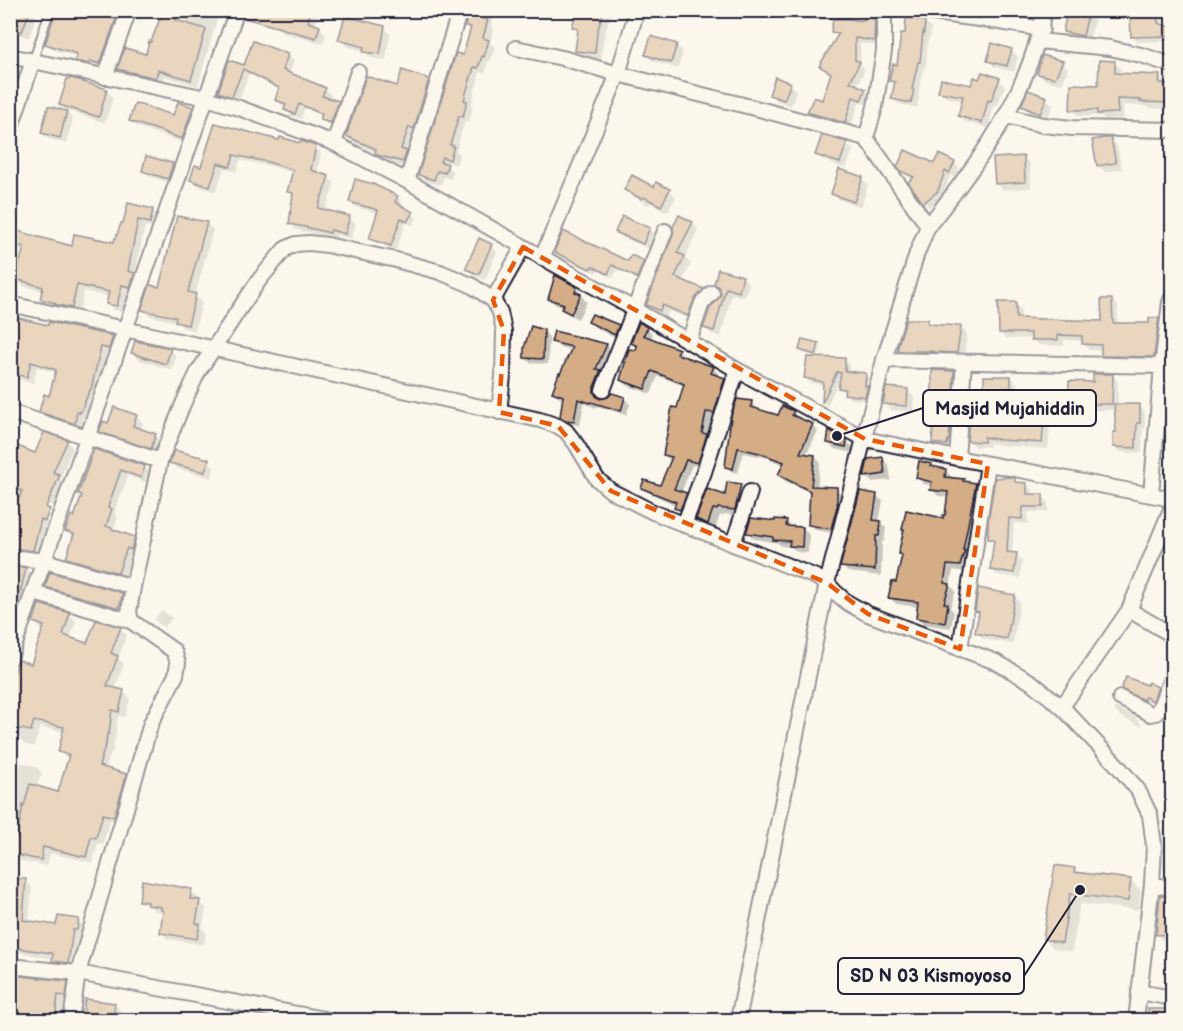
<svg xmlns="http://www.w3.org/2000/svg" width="1183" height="1031" viewBox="0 0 1183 1031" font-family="'Balsamiq Sans',sans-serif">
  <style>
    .shadow { fill: #0003 }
    .building { fill: #d4ac86; stroke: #22223b; stroke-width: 1.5 }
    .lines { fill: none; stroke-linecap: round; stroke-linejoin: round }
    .service-casing { stroke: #22223b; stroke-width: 11 }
    .minor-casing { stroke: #22223b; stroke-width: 18 }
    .service { stroke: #fbf7ec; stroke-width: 7 }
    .minor { stroke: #fbf7ec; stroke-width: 14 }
    .marked { fill: none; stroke: #e8590c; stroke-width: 4.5; stroke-dasharray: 12 8; stroke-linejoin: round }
    .leader { fill: none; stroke: #22223b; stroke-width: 2 }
    .callout-dot { fill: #22223b; stroke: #fbf7ec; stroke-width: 2 }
    .callout { fill: #fbf7ec; stroke: #22223b; stroke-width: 2 }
    .callout-label { font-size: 18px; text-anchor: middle; font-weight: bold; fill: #22223b }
  </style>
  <rect width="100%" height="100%" fill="#fbf7ec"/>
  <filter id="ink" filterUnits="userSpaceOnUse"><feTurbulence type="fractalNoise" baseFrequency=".0167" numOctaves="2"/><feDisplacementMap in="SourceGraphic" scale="12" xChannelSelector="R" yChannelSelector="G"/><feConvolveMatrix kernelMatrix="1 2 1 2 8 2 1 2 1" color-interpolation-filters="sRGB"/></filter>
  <g filter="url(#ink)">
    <!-- shadow -->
    <g class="shadow">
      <path d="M10,10H38L29,38L10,31Z"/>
      <path d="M58,10H125L106,70L96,67L95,69L83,67L77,60V57L54,50L47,43Z"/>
      <path d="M165,10H222L220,16H218L198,86L165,76L163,84L126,76L119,69L147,56Z"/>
      <path d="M282,10H320L315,26L319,27L326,34L323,44L283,33L277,27Z"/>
      <path d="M470,10H495L491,25L494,28L490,43L495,47L490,62L488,61L485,74L480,72L471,106L473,108L469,122L465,121L456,151L460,154L456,165L448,162L447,166L453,172L451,179L444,177L441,185L426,181L420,174L464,57L471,30L466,25Z"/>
      <path d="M578,10H634L631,20L611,14L603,40L601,59L583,57L577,50L579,32L573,27Z"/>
      <path d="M856,10H875L876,25L878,26V46L860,43L861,65L865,69L857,87L865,90L871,96L867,105L859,102L851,128L815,118L809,112L823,102L832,75L821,66L838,36L833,31L850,20L855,16Z"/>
      <path d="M973,10H1042L1040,25L977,15Z"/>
      <path d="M1066,10H1097L1089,42L1071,38L1065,32L1068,13Z"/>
      <path d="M1131,10H1163V26L1172,29V41L1138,42L1132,36Z"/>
      <path d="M924,22L931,28L930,38H928L926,68L924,67L918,96L919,97L917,108L899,104L893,98L896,85L891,81L898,67L906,35Z"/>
      <path d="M384,27L390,34L386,60L371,58L364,51L346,46L340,39Z"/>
      <path d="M254,43L288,55L294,61L289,74L325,89L331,95L328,100L338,102L344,108L337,128L328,125L322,119L323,116L305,108L301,119L291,116L285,110L286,107L282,105L276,99L280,90L249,74L238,102L225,98L219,92L245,67Z"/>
      <path d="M676,45L683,52L678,69L653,61L646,55Z"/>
      <path d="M993,45L1012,51L1018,57L1014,72L995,67L988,60Z"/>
      <path d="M1062,62L1068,69L1062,84L1045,80L1038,73Z"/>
      <path d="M1114,62L1121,69V75L1159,76L1166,83V85H1172V117L1165,110V109L1149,108L1146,106L1123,105L1124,119L1105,120L1102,116H1078L1071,109L1099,87Z"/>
      <path d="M10,67L19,69L25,75L10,123Z"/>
      <path d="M428,80L436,88L411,169L385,162L377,153L355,144L347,136L398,88Z"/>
      <path d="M999,80L1005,86L997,106L994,105L988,128L965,122L959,116L963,101L946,97L940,91L972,86Z"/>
      <path d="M84,84L107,91L113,97L105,123L68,111L61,105Z"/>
      <path d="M790,84L796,91L791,106L777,101L770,94Z"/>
      <path d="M1029,92L1046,99L1053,105L1047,120L1029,112L1022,106Z"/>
      <path d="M179,104L193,108L199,115L189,145L137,127L131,121L174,117Z"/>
      <path d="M66,112L73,119L66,144L49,139L42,133Z"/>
      <path d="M216,125L280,142L315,147L321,153L317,174L329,178L335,184L325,211L350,218L356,224L351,239L337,235L336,238L296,230L290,224L294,197L289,191L294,173L275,167L240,160L236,172L224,168L216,192L197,186L191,180L202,169Z"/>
      <path d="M1111,139L1117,146L1122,169L1105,172L1099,166Z"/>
      <path d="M846,144L853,150L846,169L824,161L817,154Z"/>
      <path d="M1023,158L1030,164L1031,188L1003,190L996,183Z"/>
      <path d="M954,163L959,168L955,177L950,175L943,196L929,207L924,202L914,179L907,176L901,170Z"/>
      <path d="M172,165L179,171L175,184L150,177L144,171Z"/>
      <path d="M862,179L868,185L861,207L839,200L832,193Z"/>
      <path d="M626,189H655L669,190L676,197L668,212L650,203L649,205L632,196Z"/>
      <path d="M397,197L402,202L400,207L412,213L417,218L412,226L406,222L396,250L376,243L371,238L379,213L355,207L350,202Z"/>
      <path d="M153,210L159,217L156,229L145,226L135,275L141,281L137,293L129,291L123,312L114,310L107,303L109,297L84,291L79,314L48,306L41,299L43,291L23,286L16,279L24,251L10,248V228L21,230L25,235L73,248L115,244L122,225Z"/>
      <path d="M206,223L213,230L195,296L202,302L195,331L183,328L177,322L150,316L143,310L160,289Z"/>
      <path d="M692,223L698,229L685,258L691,264L682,282L703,290L709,296L695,321L669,311L666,317L654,311L648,305Z"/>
      <path d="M649,229L656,236L650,249L623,238L617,232Z"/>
      <path d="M491,245L497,252L485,280L473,275L467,268Z"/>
      <path d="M556,251L629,263L643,262L648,267L642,282L618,269L613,278L597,270L596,273L561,257Z"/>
      <path d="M556,277L577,289L583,295L582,297L587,302L578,319L570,315L563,309L564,308L556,305L549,299Z"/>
      <path d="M742,277L749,283L745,297L732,294L721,337L711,334L705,327L722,295L721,289L716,284Z"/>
      <path d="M1112,300L1118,306V325H1151L1158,320L1164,325L1160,362L1108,361L1102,355L1103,350H1089L1084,344V341L1064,340V346L1039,345L1032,338L1006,339L1000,333L1015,304L1021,310V319L1103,322Z"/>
      <path d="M10,315L16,319L113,337L119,343L115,354L107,352L97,395L86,418H83L81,429L47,418L40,412L50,397L56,373L37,367L33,383L16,379L10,373Z"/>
      <path d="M927,321L932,325L961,327L967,334L964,359L906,357L899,350Z"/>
      <path d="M590,322L618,326L624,333L621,341L596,328Z"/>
      <path d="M640,325L648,329L653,335L650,340L679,350L684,356V358L713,368L719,374L717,377L724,379L730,385L719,418L712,417L708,437L712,441L703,468L692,465L681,493L686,494L692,500L682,513L676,507V505L649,493L643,487H661L671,462L665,455L685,386L658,376L651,394L628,386L622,380L638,348L633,343Z"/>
      <path d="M544,331L549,337L548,364L530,363L525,358Z"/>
      <path d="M555,333L607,345L612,351L602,374L606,377L599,394L600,400L624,398L630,404L626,415L597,406L596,408L584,403L580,426L567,422L561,417L564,399L559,398L554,392L572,350L559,347L553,342Z"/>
      <path d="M818,345L821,348L818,357L803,353L800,350Z"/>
      <path d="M170,350L176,356L172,370L139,360L133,353Z"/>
      <path d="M845,360L849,364V373L866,374L870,379V401L850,399L846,392H844L839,388L841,381L839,380L827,406L824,403V385L810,383L805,378Z"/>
      <path d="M1172,367V440L1167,434Z"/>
      <path d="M934,372H954L958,376L956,398H947V428L950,429L954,433L951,448L937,446L933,442Z"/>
      <path d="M1112,375L1118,382V406H1139L1145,412V429H1143L1142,453L1120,452L1114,446L1117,434L1116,410H1094V411L1058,409L1059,417H1051L1048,449L1008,446L990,443V447H975L969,440L993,398L999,404V416L1026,420L1025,397L1070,394Z"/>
      <path d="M1011,377L1017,384V394H992L986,387Z"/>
      <path d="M907,390L914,397L913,412L891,410L885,403Z"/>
      <path d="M751,402L757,408V410L778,417L793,412L799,418L798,419L812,425L818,431L806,455L815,456L820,462L817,488L836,489L842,494V509L837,534L816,530L810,525L811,493L785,481L779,475L784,465L771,460L769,458L743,453L738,473L732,472L727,467Z"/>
      <path d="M136,416L143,423L140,430L155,435L162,442L157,454L107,438L101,431L109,425Z"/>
      <path d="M847,441L853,448L852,453L835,449L828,443Z"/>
      <path d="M67,442L73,448L60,478L65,483L55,507L10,488V444L36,455Z"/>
      <path d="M95,451L145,467L151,474L147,483L128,476L114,513L118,517L113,531L134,538L140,545L137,555L133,554L124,578L74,564L68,557L73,537L67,531L75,519L83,497L80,494Z"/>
      <path d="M882,459L889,465L891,480L872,482L865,476Z"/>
      <path d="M208,460L214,467L212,478L178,469L171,463Z"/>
      <path d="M931,465L934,468L945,470L952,477L951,479L963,480L965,483L975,485L982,491L966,572L953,570L950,586L956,591L950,608L954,612L951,628L924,624L917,617L919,607L896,604L890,597L897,584L903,556L900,554L946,517L949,497L938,496L932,489V486L924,484L917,478Z"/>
      <path d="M1014,480L1019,484L1027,485L1033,490L1032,495L1042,496L1048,502V512H1028V524L1014,523L1012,554H1016L1022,560L1020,578L997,575L991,569L995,544L989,538Z"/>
      <path d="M728,484L741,486L747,492L741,516L724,514L723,516L720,515L715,530L704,526L697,519L726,497Z"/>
      <path d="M876,495L883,501L879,521L886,528L884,542L882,541L881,576L848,572L842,566Z"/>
      <path d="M10,508L41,515L48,522L39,556L10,558Z"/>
      <path d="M786,521L793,528H803L809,535L808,553L797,552L792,547L781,546L778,543L754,539L748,532Z"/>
      <path d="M26,569L32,576L26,602L10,598Z"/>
      <path d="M46,586L122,595L129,601L126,614L53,593Z"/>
      <path d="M1014,596L1020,602L1013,644L983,639L977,633L980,614L976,611Z"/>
      <path d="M162,610L172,618L164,628L154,620Z"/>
      <path d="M69,614L76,621L70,639L88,645L120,629L127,635L118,658L124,664L115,690L123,692L130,698L125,717L118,716L115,740L114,739L113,752H111L106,769L126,776L133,782L121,823L110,820L103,844L98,843L93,863L50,853L47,866L10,859V760L35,766L42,773L36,787L59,793L69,759L67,758L60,752L65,732L40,727L34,747L24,744L18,736L10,734V694L32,666L44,629H41L34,622Z"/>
      <path d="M1157,688L1162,693L1158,704L1150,701L1148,704L1127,694L1123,689Z"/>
      <path d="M1115,707L1135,717L1141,724V726L1121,717L1114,710Z"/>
      <path d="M1074,870L1078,874L1130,880L1141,891L1138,910L1080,904L1072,952L1055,949L1044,939Z"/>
      <path d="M10,880L25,881L32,887L29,922L58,927L78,921L85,928L84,936H80L74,969L60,967L54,961V959L17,952L16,956H10Z"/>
      <path d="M191,891L198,897L197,901L199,902L206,908L202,929L206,932L204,945L168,939L161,932L165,913L155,911L152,907H147L141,900Z"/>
      <path d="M1172,899V939L1163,940L1157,934Z"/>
      <path d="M10,980L67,982L73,989L72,1001L65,1000L62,1020H10Z"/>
      <path d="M87,1001L115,1005L121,1011L120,1020H84Z"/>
      <path d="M1166,1010L1172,1016V1020H1150L1149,1011Z"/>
    </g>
    <!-- building -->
    <g class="building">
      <path d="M10,10H30L22,32L10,28Z"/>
      <path d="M56,10H100L117,16L100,64L90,61L89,64L75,61L77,54L45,44Z"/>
      <path d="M163,10H178L175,20L206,29L191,80L158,70L156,78L117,69L125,48L146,54L149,41L151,42Z"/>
      <path d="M246,10H311L308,22L320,26L316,38L244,18Z"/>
      <path d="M469,10H485L483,19L488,20L483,38L489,40L484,57L482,56L478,68L474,67L464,100L467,101L463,117L459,116L450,145L454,146L450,160L442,157L440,162L448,164L445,173L437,171L434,180L418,175L456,53L463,55L471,27L465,26Z"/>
      <path d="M577,10H604L597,33L595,53L575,51L578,29L572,27Z"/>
      <path d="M1067,10H1089L1083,36L1063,32Z"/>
      <path d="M1157,15L1158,23L1173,28V36L1131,37L1130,16Z"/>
      <path d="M345,16L385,26L380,54L363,52L364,47L338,40Z"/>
      <path d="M864,17L875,19L874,41L855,38V60L860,62L850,82L866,89L861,100L853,97L845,123L807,112L814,97L822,100L831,73L819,66L839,33L831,32L833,19H847L864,21Z"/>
      <path d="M906,17L925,21L924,33L923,32L920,62H918L912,89L914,90L911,103L891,99L895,82L889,81L893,64L897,65L901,33H905Z"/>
      <path d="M651,36L677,44L671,63L645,55Z"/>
      <path d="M253,41L288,54L283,70L326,88L322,96L339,101L331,123L320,120L322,114L299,104L295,114L284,110L286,104L275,100L279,88L243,69L232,97L218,92L229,60L244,65Z"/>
      <path d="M992,43L1012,49L1007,66L987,61Z"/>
      <path d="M1042,55L1063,61L1055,78L1037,74Z"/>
      <path d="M1099,60L1115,61V73L1160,75L1159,83L1173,84V103L1140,102L1141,100L1117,99L1118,113L1097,114V110H1070L1071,84L1098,85Z"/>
      <path d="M402,70L429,79L414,129L409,127L401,149L407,151L403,162L377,155L375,154L376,149L346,136L366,76L397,86Z"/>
      <path d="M982,72L1000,78L991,101L988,100L982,123L958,116L963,96L938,92L941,79L971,85L974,77L979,79Z"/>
      <path d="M775,77L791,83L784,100L769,95Z"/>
      <path d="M70,78L84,81L83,82L107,89L99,117L59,105L67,79H69Z"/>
      <path d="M1028,90L1047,97L1040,114L1021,106Z"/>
      <path d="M178,102L193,107L182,139L167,134V133L129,121L135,103L173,115Z"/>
      <path d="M48,106L67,111L60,138L41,133Z"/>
      <path d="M215,123L279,140L280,137L300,143L301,141L316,146L311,170L329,176L318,208L350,216L345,234L331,230L330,233L305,227L289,224L293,193L287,192L293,170L268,162L234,155L230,167L218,163L210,187L190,180L195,165L201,167Z"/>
      <path d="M822,135L847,142L840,163L815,155Z"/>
      <path d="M1104,138H1111L1116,163L1097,166L1092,140Z"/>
      <path d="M905,150L934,163L939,154L955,162L949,173L945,171L938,191L923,203L908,182L914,177L900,171L897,167Z"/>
      <path d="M146,156L173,163L168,179L142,171Z"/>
      <path d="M1024,156L1025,182L995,184L993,158Z"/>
      <path d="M839,169L863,177L854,202L831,194Z"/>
      <path d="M632,175L654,187L656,182L670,189L661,206L644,197L642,199L624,190Z"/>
      <path d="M355,179L373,184L398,196L395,202L413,212L407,222L401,218L391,246L369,239L378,210L349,202Z"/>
      <path d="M128,203L153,209L150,223L138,220L128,271L135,273L130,287L122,285L117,306L106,304L109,292L77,285L72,308L54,304L55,303L40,299L43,287L15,279L24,247L10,243V229L72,246L74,234L114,242L115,238H116L121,223H123Z"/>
      <path d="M679,215L693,222L677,253L685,256L675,277L704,289L694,300L688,316L662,305L660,311L646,305L673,234V227Z"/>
      <path d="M177,216L207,222L188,292L196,294L188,325L175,322L176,317L141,310L150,285L159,287Z"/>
      <path d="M622,216L650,228L643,244L615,232Z"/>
      <path d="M563,231L628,261L631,255L644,261L637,278L612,265L608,274L592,266L590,269L554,252Z"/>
      <path d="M479,238L492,244L479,274L465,269Z"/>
      <path d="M718,269L743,276L739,292L726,288L714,331L703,328L710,308L718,299L721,295L719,287L714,284Z"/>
      <path d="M555,275L577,287L575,292L581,294L571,314L561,309L564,304L548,299Z"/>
      <path d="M1101,299H1112L1113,323H1149V318H1159L1154,357L1101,356V345L1082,344V336L1058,335V340H1031V333H999L998,302H1016V318L1102,321Z"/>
      <path d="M592,314L619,325L615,335L588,322Z"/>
      <path d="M10,316L48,325L49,322L113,336L109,349L101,347L91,390H90L80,413L77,412L75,424L39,412L44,394L49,396L56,370L31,362L27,377L10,373Z"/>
      <path d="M906,319H928V324L961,326L957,353L933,352V351H898V345Z"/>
      <path d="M639,322L648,328L643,335L679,349L677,354L714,367L711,373L725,378L714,413L706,412L702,433L707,434L698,463L686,460L674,489L687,493L680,510L674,508L676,502L641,488L644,480L660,485L672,457L663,455L672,407L677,408L684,384L652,371L645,389L620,380L629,349L636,350L637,346L631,343Z"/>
      <path d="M531,326L544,330L543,359L524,358V348Z"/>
      <path d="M554,331L607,344L596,369L601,370L594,387V392L596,396L600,399L608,397L612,393L625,397L621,411L591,402L590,403L578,399L574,421L565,420L560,417L563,396L552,392L559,373L560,374L572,347L551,342Z"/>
      <path d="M802,339L819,343L816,355L799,350Z"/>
      <path d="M135,341L171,348L166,364L131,353Z"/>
      <path d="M807,357L845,358V371L866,373L865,386H868L865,397L844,394L845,389L838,388L841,373L837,372L822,403L823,382L804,378Z"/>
      <path d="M932,370L954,371L953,395H944V427H950L949,440H948L947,445L932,443L933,426H932Z"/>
      <path d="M1093,374H1113L1112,404H1088V406L1053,403V411H1045L1042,443L1001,440L984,437V442L967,441L971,396H993V413L1025,418L1024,395L1069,393V381L1093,382Z"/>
      <rect x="984" y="376" width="27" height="12"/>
      <path d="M886,387L908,389L907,406L883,404Z"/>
      <path d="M737,399L752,401L751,407L778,415L782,406L794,411L792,415L813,424L800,453L815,455L811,486L837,487V503H838L831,529L808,525L810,491L778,475L784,462L764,455V454L738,448L733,469L725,467L731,416Z"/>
      <path d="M1114,404H1140V423H1137L1136,448L1113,447V432H1116Z"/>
      <path d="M114,407L137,415L133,426L156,434L151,449L99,432L103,421L108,423Z"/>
      <path d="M1167,408H1173V446H1164Z"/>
      <path d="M829,430L847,440L846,447L827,443Z"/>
      <path d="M44,432L68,440L53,472L60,475L46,507L50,509L45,521L41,519L33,551L10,548V523L14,511L22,491L10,486V443L35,453Z"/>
      <path d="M94,449L145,466L141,478L121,470L108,507L112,509L106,526L112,528V529L135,537L131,550L127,548L118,573L66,558L74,534L65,531L71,515L74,517L82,495L78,494Z"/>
      <path d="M174,450L209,459L205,472L169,463Z"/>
      <path d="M883,457L885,474L864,477L868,459Z"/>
      <path d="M919,461L932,464L931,466L946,469L945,477L964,479L963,481L976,483L963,550H965L960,566L947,565L944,583L950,584L944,603L948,604L945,623L916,618L918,602L888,598L892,581L896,582L902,555L898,554L904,530H902L906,510L943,518V515H945L948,492L930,490L932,482L916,478Z"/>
      <path d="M1011,477L1015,478V482L1027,483V494H1043V507H1023L1022,519L1009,518L1007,552L1017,553L1014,573L990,570L994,539H988V522L995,478Z"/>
      <path d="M727,482L741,484L735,510L718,508L717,510L713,509L708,524L696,519L707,489L725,495Z"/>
      <path d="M860,491L877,494L873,520L881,521L879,536H876L875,570L840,567Z"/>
      <path d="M751,518L775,521V519L787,520L786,526L803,527L802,547L789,546L790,541L773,540V537L746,533Z"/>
      <path d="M10,566L26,568L15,616H10Z"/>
      <path d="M50,572L123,593L119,608L45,587Z"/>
      <path d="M978,588L1015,595L1007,639L975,633L979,612L975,611Z"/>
      <path d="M39,604L70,613L63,635L87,643L96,620L121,627L111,653L118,656L107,686L124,690L119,712L112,710L109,734H107L106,746H105L99,766L127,774L114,817L103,814L96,838L91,837L86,857L43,847L41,860L12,854L15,837H17L23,805L24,806L30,784L58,792L69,755L58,752L64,727L34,721L31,731L10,727V683L19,660L31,664L44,626L33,622Z"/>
      <path d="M1126,677L1147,685L1148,682L1158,687L1153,701L1145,697L1143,700L1121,689Z"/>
      <path d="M1055,865L1075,868L1074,872L1131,879L1128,901L1070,894L1062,943L1043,939Z"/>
      <path d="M10,878L26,879L23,920L56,925L58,916L79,919L77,930H73L68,963L52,961L53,954L52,953L10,947Z"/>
      <path d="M142,880L192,889L190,899L200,900L196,923L200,924L197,939L160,933L163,910H161V907L147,905L148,902L139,901Z"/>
      <path d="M1160,895L1173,898L1171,914L1172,934L1156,935Z"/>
      <path d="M10,975L68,981L66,996L58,995L55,1020L10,1015Z"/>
      <path d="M85,999L115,1003L113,1020H82Z"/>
      <rect x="1148" y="1009" width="18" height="11"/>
    </g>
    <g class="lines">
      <defs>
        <path id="service" d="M33,61L50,10"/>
        <g id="minor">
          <path d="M789,10H846"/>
          <path d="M911,10L994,21L1042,29"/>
          <path d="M1038,41L1110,48L1141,55L1172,65"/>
          <path d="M516,48L562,58L618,74L759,109L866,138L928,226C979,163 1031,92 1044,10"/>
          <path d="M10,56L206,98L239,108L334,143L407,181L634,309L737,370L865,439L957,458L1172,499"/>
          <path d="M105,77L129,10"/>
          <path d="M1006,116L1043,125L1072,128L1172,130"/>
          <path d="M10,130L33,61"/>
          <path d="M866,138L875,107L884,51V10"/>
          <path d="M334,143L358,72"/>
          <path d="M407,181L460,10"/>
          <path d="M542,258L618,74L637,10"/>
          <path d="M493,300L523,247"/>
          <path d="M10,304L540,420L558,426L566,431L576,444L597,479L611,491L653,512L816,577L827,583L836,593L848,603L868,614L996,662L1031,682L1062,707L1117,765L1138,790L1150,815L1154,846L1152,884L1136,1020"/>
          <path d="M689,341L702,303L712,293"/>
          <path d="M884,360L917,253L928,226"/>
          <path d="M1162,366L1170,302L1172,298"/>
          <path d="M603,390L665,231"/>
          <path d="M10,412L160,461"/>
          <path d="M957,458L964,362"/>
          <path d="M684,525L704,472L737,370"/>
          <path d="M733,544L750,492"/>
          <path d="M10,557L45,561L133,587"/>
          <path d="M34,593L131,621"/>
          <path d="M1129,610L1172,635"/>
          <path d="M960,649L988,464"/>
          <path d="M10,658L237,10"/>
          <path d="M1120,698L1151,714L1156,713L1159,709L1172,676"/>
          <path d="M1062,707L1129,610L1172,507"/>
          <path d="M1152,884L1172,889"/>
          <path d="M10,966L78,973L329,1020"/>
          <path d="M1139,992L1172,998"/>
          <path d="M71,1020L78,973L151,723L176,675L178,663L174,651L131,621L129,612L133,587L160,461L183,404L198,372L238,311L260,279L285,249L296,244L309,243L327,245L396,260L440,272L471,285L493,300L500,312L504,331L503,376L499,412"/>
          <path d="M738,1020L827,583L884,360L1162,366L1151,495"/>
        </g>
      </defs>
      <!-- service casing -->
      <use href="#service" class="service-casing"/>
      <!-- minor casing -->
      <use href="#minor" class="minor-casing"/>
      <!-- service -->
      <use href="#service" class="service"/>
      <!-- minor -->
      <use href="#minor" class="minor"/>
    </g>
  </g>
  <!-- marked area -->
  <path d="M0 0H1183V1031H0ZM523,247L865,439L988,464L960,649L868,614L827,583L611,491L558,426L499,412L504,331L493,300Z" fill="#fbf7ec" fill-opacity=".55" fill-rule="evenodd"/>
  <path class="marked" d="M523,247L865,439L988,464L960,649L868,614L827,583L611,491L558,426L499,412L504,331L493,300Z"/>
  <!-- callouts -->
  <path class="leader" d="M837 436L923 408M1080 890L1024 976"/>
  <g class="callout-dot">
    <circle cx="837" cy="436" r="6"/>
    <circle cx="1080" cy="890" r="6"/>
  </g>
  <g class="callout">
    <rect x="923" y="390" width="173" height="36" rx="6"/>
    <rect x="838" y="958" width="186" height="36" rx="6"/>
  </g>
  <g class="callout-label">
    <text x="1010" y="415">Masjid Mujahiddin</text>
    <text x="931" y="982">SD N 03 Kismoyoso</text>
  </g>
  <!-- margin -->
  <rect width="1183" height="1031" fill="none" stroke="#fbf7ec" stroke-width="36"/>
  <rect x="18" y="18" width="1147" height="995" fill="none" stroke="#22223b" stroke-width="2" filter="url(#ink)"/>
</svg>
